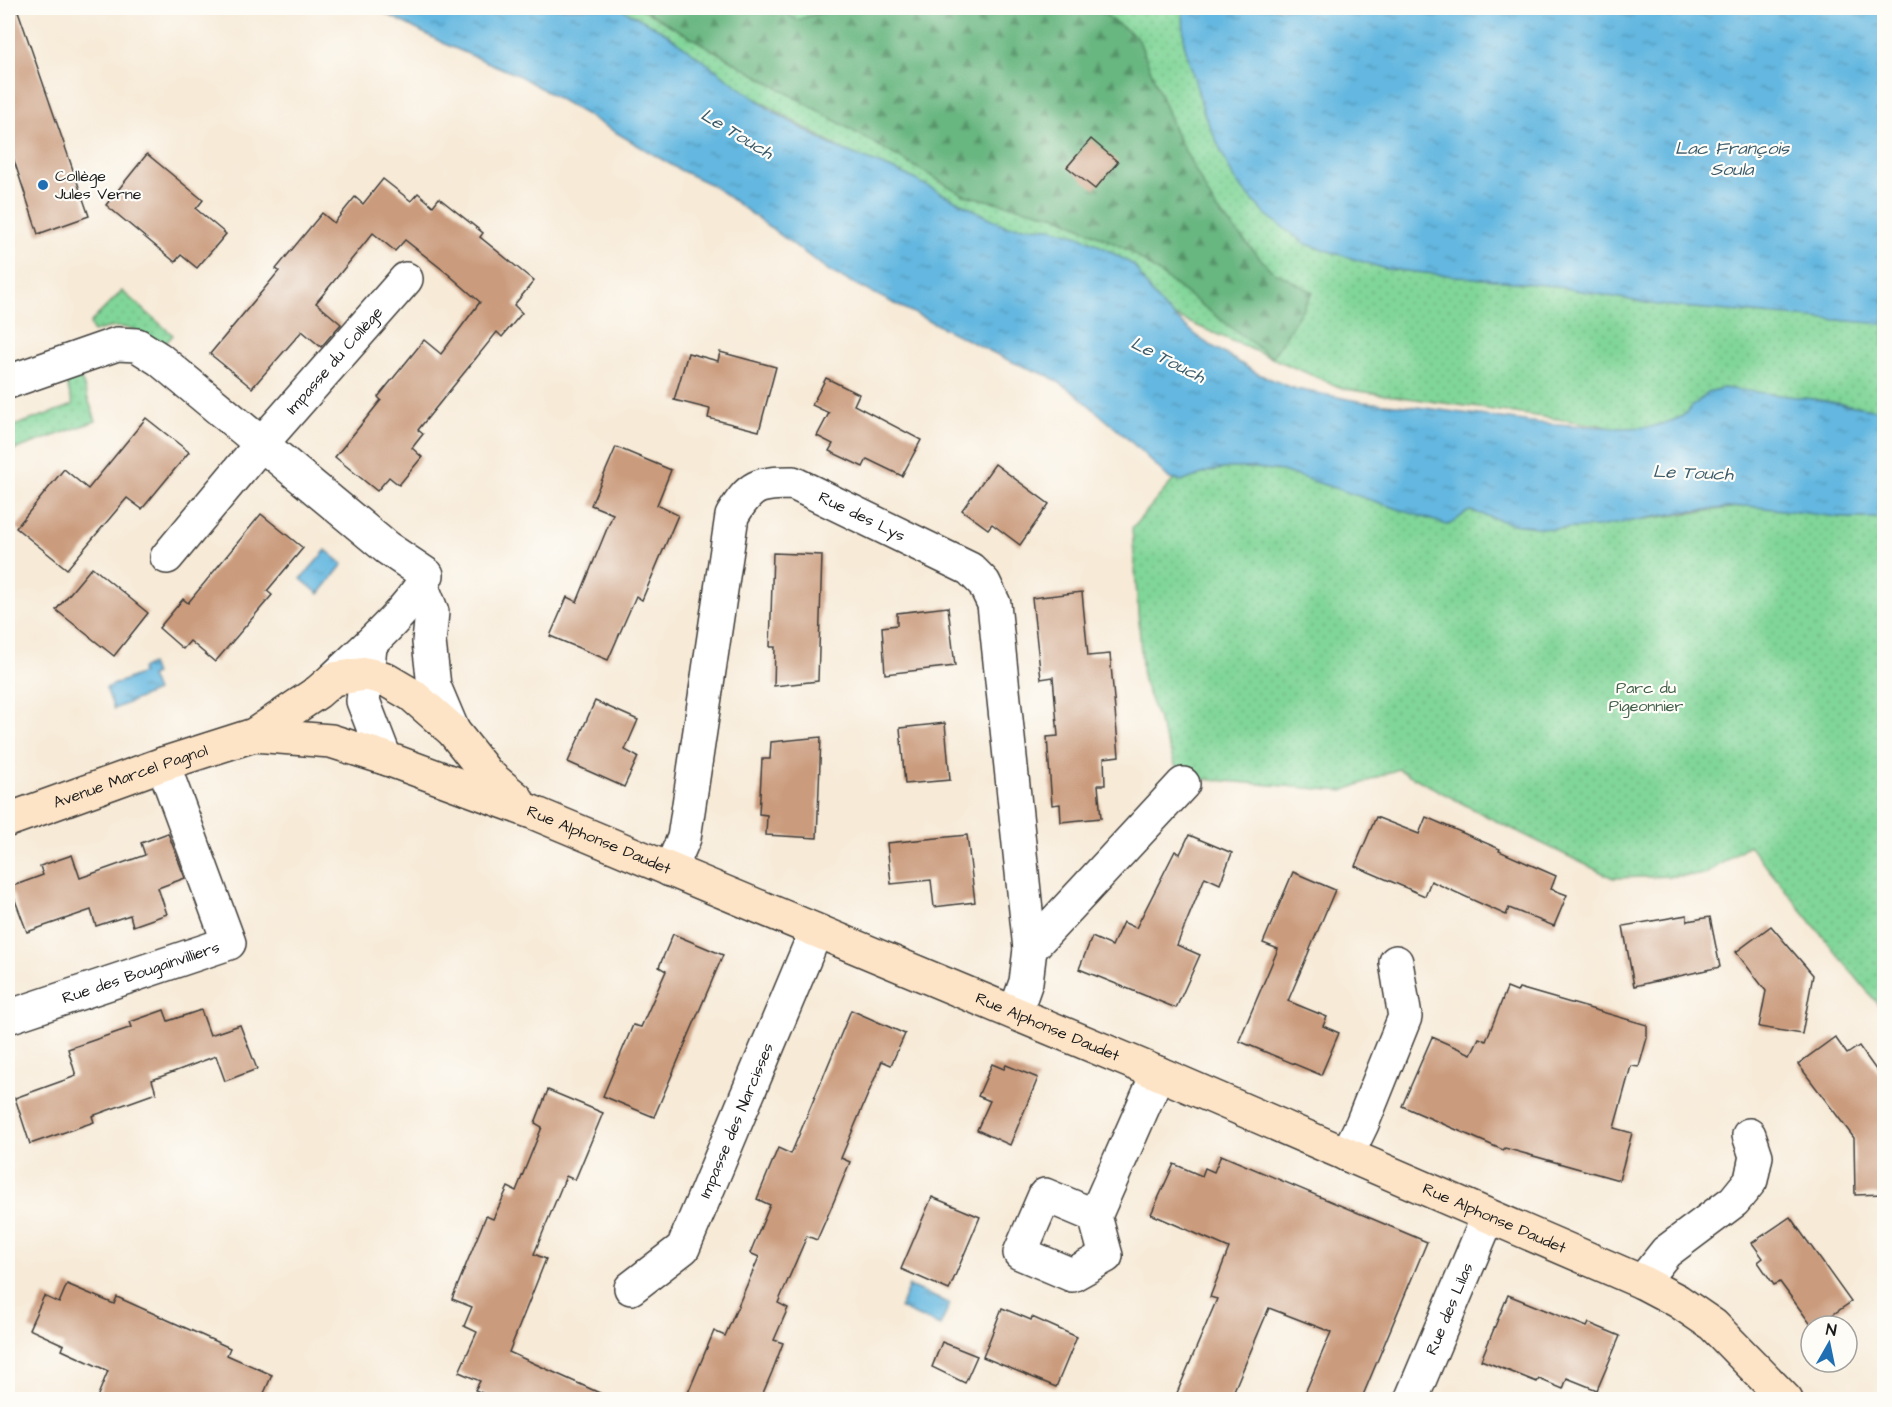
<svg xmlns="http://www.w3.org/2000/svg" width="1892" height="1407" viewBox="0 0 1892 1407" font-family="'Architects Daughter',sans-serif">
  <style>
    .grass { fill: url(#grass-dots); stroke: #4e785a; stroke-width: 1.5 }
    .forest { fill: url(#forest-firs); stroke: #42694e; stroke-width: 1.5 }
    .water { fill: url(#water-ripples); stroke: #406a7e; stroke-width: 1.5 }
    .building { fill: #ca9b7d }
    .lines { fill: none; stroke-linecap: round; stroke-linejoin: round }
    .street-casing { stroke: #3d3b38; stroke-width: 36 }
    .secondary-casing { stroke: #3d3b38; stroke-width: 36 }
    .street { stroke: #fff; stroke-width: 33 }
    .secondary { stroke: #fee4c6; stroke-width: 33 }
    .poi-dot { fill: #1f6fb2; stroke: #fdfcf7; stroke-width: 2 }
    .labels { text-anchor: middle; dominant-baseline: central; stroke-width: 4.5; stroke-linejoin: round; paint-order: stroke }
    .poi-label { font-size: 16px; fill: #1c1c1c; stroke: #fdfcf7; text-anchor: start }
    .street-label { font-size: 16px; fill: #1c1c1c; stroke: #fdfcf7 }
    .park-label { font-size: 16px; fill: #3f5d47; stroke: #fdfcf7 }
    .water-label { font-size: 18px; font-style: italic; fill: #395a6a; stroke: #fdfcf7 }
  </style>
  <defs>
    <pattern id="grass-dots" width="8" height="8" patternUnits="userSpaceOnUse" patternTransform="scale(1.5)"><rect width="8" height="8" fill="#80d598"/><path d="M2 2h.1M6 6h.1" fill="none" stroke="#6eb682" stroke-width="1.8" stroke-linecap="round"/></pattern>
    <pattern id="forest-firs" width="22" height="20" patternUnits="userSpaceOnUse" patternTransform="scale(1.5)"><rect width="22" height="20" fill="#68b680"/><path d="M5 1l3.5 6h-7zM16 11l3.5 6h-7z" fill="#559368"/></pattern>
    <pattern id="water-ripples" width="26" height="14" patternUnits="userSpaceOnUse" patternTransform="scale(1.5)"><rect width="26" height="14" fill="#64b7e0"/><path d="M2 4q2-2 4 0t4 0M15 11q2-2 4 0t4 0" fill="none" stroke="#5294b5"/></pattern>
  </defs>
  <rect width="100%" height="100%" fill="#fdfcf7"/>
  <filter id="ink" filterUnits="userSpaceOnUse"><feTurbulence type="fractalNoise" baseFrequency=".0167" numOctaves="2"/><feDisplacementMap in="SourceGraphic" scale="12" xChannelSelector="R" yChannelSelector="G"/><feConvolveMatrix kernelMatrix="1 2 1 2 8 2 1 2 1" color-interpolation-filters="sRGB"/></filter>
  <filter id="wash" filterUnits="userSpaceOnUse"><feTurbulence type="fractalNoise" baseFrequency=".008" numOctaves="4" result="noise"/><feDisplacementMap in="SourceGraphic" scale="24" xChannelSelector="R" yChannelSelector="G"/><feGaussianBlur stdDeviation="1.35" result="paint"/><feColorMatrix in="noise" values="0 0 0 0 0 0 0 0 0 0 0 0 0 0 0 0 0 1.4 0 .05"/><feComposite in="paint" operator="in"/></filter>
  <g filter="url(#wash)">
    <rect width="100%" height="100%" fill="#f7ead7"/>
    <!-- grass -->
    <g class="grass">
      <path d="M603,8H1884V453L1813,455L1344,389L984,234Z"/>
      <path d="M122,291L173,335L164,345C137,330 124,321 93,332L90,323Z"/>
      <path d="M79,373L96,421L8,452V428L73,405L65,378Z"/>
      <path d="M1202,447L1565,529L1762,504L1884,494V1012L1749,845L1704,875L1613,878L1490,818L1398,769L1343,791L1202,779L1176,767L1143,680L1132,528Z"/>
    </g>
    <!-- forest -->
    <path class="forest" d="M640,8H778L797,20L836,8H1095L1138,38L1176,134L1216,209L1271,270L1313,292L1272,358L1128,250L1057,216L964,195Z"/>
    <!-- water -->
    <g class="water">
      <path d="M375,8H620L661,30L771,110L831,145L902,173L1006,226L1051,228L1079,236L1104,248L1134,265L1150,291L1164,308L1202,340L1258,374L1295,389L1364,402L1417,407L1539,423L1622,428L1651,427L1671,421L1681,417L1708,392L1723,388L1813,399L1884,411V518H1845L1748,506L1683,512L1598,527L1552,529L1512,524L1471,511C1461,513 1457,523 1447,525L1282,471L1255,468H1229L1210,471L1184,481L1170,479L1128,439L1075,393L1049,376L1010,361L831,272L712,185L680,170L520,76L447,45Z"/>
      <path d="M1183,8H1884V324L1657,305L1554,286L1386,269L1306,244L1265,214L1234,179L1205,116L1184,43Z"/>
      <path d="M326,550L343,564L319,594L301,579Z"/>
      <path d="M151,664L155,674L150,676L156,691L114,709L106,688L142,673L141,669Z"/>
      <path d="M909,1286L950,1304L940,1326L900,1308Z"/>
    </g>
    <g id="blocks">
      <!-- building -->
      <g class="building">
        <path d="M8,8H17L89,216L38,234L8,142Z"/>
        <path d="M1091,139L1118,162L1095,189L1067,167Z"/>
        <path d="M147,154L203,200L196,209L226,234L197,268L181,255L175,262L106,205Z"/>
        <path d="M383,179L411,201L418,193L433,206L439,198L483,233L480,237L534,281L514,305L522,313L502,337L497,332L418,430L423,434L412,448L422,457L399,485L389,477L377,491L335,457L381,400L378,397L424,340L441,354L480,302L448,274L405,240L395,251L373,233L316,303L341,324L321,347L302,331L252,388L210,354L279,271L276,269L322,213L334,223L355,197L363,204Z"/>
        <path d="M720,352L776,367L759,431L708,418L710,409L674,400L688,353L718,361Z"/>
        <path d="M826,378L859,394L854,405L921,440L902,476L867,459L863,467L829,451L833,444L817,436L829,413L812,405Z"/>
        <path d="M146,418L189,452L142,509L127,498L67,569L16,528L64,469L88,489Z"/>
        <path d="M616,447L671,470L657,505L678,515L642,600L636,596L608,660L550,636L567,597L577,602L613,514L591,505Z"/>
        <path d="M995,464L1049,504L1020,545L992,524L988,529L962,510Z"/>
        <path d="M261,514L303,548L267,591L272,595L215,662L190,641L183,649L159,628L183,599L188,603Z"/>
        <path d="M773,553L822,555L818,681L774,686L775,647H770Z"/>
        <path d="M92,567L148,613L114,656L56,610Z"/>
        <path d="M1082,592L1088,656L1110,654L1119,756L1104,758L1105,785H1098L1101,818L1061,822L1060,804L1052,805L1047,737L1058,736L1053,677L1041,679L1032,598Z"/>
        <path d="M948,607L955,666L885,674L882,627L897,625V613Z"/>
        <path d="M595,701L638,720L625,750L638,757L624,787L568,762Z"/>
        <path d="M945,723L950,780L905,784L900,728Z"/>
        <path d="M821,737L817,838L766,835L767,815L759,814L762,759H770L771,742Z"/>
        <path d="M1376,817L1419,834L1426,817L1500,849L1499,851L1556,876L1551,889L1567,895L1554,926L1509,908L1506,915L1431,881L1425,896L1355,866Z"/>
        <path d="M168,833L185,878L158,888L167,914L133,926L130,915L96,926L91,910L27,932L10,887L43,875L40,866L72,855L80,878L145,855L141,843Z"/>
        <path d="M967,835L975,902L934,907L931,880L891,884L887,843Z"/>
        <path d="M1189,835L1232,853L1220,884L1205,877L1177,945L1200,955L1176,1008L1079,969L1092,937L1112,946L1123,922L1136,928L1175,851L1180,854Z"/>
        <path d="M1293,872L1335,890L1288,1001L1327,1017L1323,1026L1339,1033L1321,1075L1239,1041L1278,949L1263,943Z"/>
        <path d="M1687,915V921L1710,917L1720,967L1634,986L1623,926Z"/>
        <path d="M1771,926L1813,975L1802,1034L1759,1027L1766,991L1736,952Z"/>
        <path d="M673,934L723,955L654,1117L603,1096L633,1025L641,1027L666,971L659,967Z"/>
        <path d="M1507,988L1517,992L1519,988L1647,1025V1038L1639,1067L1631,1066L1614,1128L1632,1133L1619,1180L1505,1148L1503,1150L1402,1106L1432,1037L1471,1054L1479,1038L1486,1041Z"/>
        <path d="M164,1010L168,1021L201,1010L210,1035L240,1025L257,1069L225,1081L216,1056L152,1080L156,1093L92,1116L94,1122L30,1144L15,1098L76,1076L68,1049L132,1027L130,1022Z"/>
        <path d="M851,1010L905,1034L891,1065L882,1061L841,1158L850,1162L834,1201L817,1240L807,1236L778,1303L788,1308L774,1340L783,1343L772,1372L760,1400H685L714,1331L725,1336L759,1257L750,1253L770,1205L757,1199L778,1148L791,1154Z"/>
        <path d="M1835,1037L1847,1054L1859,1046L1884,1081V1194L1855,1195L1854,1138L1798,1064Z"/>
        <path d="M992,1064L1004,1069L1006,1065L1038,1078L1010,1145L977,1130L990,1101L978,1096Z"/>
        <path d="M548,1090L603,1113L575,1180L566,1176L534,1254L546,1259L509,1352L615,1400H498L475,1390L480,1381L459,1372L477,1332L464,1326L472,1307L452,1299L486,1216L493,1219L508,1187L516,1191L542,1127L535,1123Z"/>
        <path d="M1221,1155L1427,1242L1361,1400H1302L1331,1332L1269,1308L1230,1400H1174L1217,1299L1210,1297L1229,1248L1151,1214L1174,1164L1202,1176L1205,1168L1214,1172Z"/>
        <path d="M932,1197L980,1217L949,1290L901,1269Z"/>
        <path d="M1790,1217L1851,1302L1816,1326H1812L1780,1282L1774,1285L1758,1262L1763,1258L1752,1243Z"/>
        <path d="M67,1284L114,1304L117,1297L230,1348L227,1355L272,1375L261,1400H96L108,1371L62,1350L64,1345L29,1329L44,1296L59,1303Z"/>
        <path d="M1508,1295L1587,1327L1589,1323L1620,1336L1597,1390L1567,1378L1563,1389L1539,1379L1537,1382L1481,1360Z"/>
        <path d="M1002,1308L1031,1320L1032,1317L1077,1337L1056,1387L983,1357Z"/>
        <path d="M942,1342L977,1356L965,1383L932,1367Z"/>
      </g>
    </g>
  </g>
  <g filter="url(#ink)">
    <use href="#blocks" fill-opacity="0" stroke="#3d3b38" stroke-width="1.5"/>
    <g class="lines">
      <defs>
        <g id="street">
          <path d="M8,382L117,344L137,345L159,359L387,548L427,575C411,609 361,652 333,679"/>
          <path id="s1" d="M167,557L262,443L406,279"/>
          <path d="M422,587L432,612L429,642L434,686L453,731"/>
          <path d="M370,648L363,701L385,758"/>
          <path id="s2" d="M670,870L684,838L732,516C750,485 758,483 793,483L970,569L984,583L994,604L1030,949L1026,982L1015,1013"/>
          <path d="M1030,949L1183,784"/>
          <path id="s3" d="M8,1017L229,943L163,764"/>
          <path d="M1347,1155L1362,1124L1405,1017L1396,962"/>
          <path d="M1095,1216L1045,1195L1020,1253L1072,1275L1106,1256L1095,1216L1158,1073"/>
          <path d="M1642,1282L1666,1252L1734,1201L1751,1180L1756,1156L1749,1135"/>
          <path id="s4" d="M631,1288L683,1248L816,931"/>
          <path id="s5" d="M1411,1400L1488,1217"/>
        </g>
        <g id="secondary">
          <path id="s6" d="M254,735L331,741L385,758L532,812L1158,1073L1642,1282L1678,1301L1713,1325L1786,1400"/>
          <path id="s7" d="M8,820L163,764L254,735L318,692L333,679L366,674L383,678L412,695L453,731L487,774L517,799"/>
        </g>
      </defs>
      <!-- street casing -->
      <use href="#street" class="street-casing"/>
      <!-- secondary casing -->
      <use href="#secondary" class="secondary-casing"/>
      <!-- street -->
      <use href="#street" class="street"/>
      <!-- secondary -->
      <use href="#secondary" class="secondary"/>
    </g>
  </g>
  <!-- markers -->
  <circle class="poi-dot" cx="43" cy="185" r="6"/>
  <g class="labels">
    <!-- poi labels -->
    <g class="poi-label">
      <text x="55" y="176">Collège<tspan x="55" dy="18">Jules Verne</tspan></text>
    </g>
    <!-- street labels -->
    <g class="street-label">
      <text stroke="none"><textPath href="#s1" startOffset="258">Impasse du Collège</textPath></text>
      <text stroke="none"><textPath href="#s2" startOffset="512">Rue des Lys</textPath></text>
      <text stroke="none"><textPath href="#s7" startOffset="130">Avenue Marcel Pagnol</textPath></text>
      <text stroke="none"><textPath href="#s6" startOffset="363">Rue Alphonse Daudet</textPath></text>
      <text stroke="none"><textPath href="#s3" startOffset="140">Rue des Bougainvilliers</textPath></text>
      <text stroke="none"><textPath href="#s6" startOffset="849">Rue Alphonse Daudet</textPath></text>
      <text stroke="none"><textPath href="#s4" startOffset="204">Impasse des Narcisses</textPath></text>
      <text stroke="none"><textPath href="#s6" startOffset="1335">Rue Alphonse Daudet</textPath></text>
      <text stroke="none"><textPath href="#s5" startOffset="99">Rue des Lilas</textPath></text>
    </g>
    <!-- park labels -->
    <g class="park-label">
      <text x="1646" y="688">Parc du<tspan x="1646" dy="18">Pigeonnier</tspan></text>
    </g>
    <!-- water labels -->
    <g class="water-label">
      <text transform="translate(737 134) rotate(31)">Le Touch</text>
      <text x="1732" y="148">Lac François<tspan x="1732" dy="21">Soula</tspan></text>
      <text transform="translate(1168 360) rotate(27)">Le Touch</text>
      <text transform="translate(1693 473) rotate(2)">Le Touch</text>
    </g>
  </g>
  <!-- margin -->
  <rect width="1892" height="1407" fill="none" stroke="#fdfcf7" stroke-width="30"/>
  <!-- north arrow -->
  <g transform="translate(1829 1344) rotate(9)"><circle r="28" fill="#fdfcf7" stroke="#a3a29f" stroke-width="1.5"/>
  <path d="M0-4.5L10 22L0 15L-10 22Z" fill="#1f6fb2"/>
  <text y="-9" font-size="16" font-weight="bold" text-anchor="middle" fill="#1c1c1c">N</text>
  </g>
</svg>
